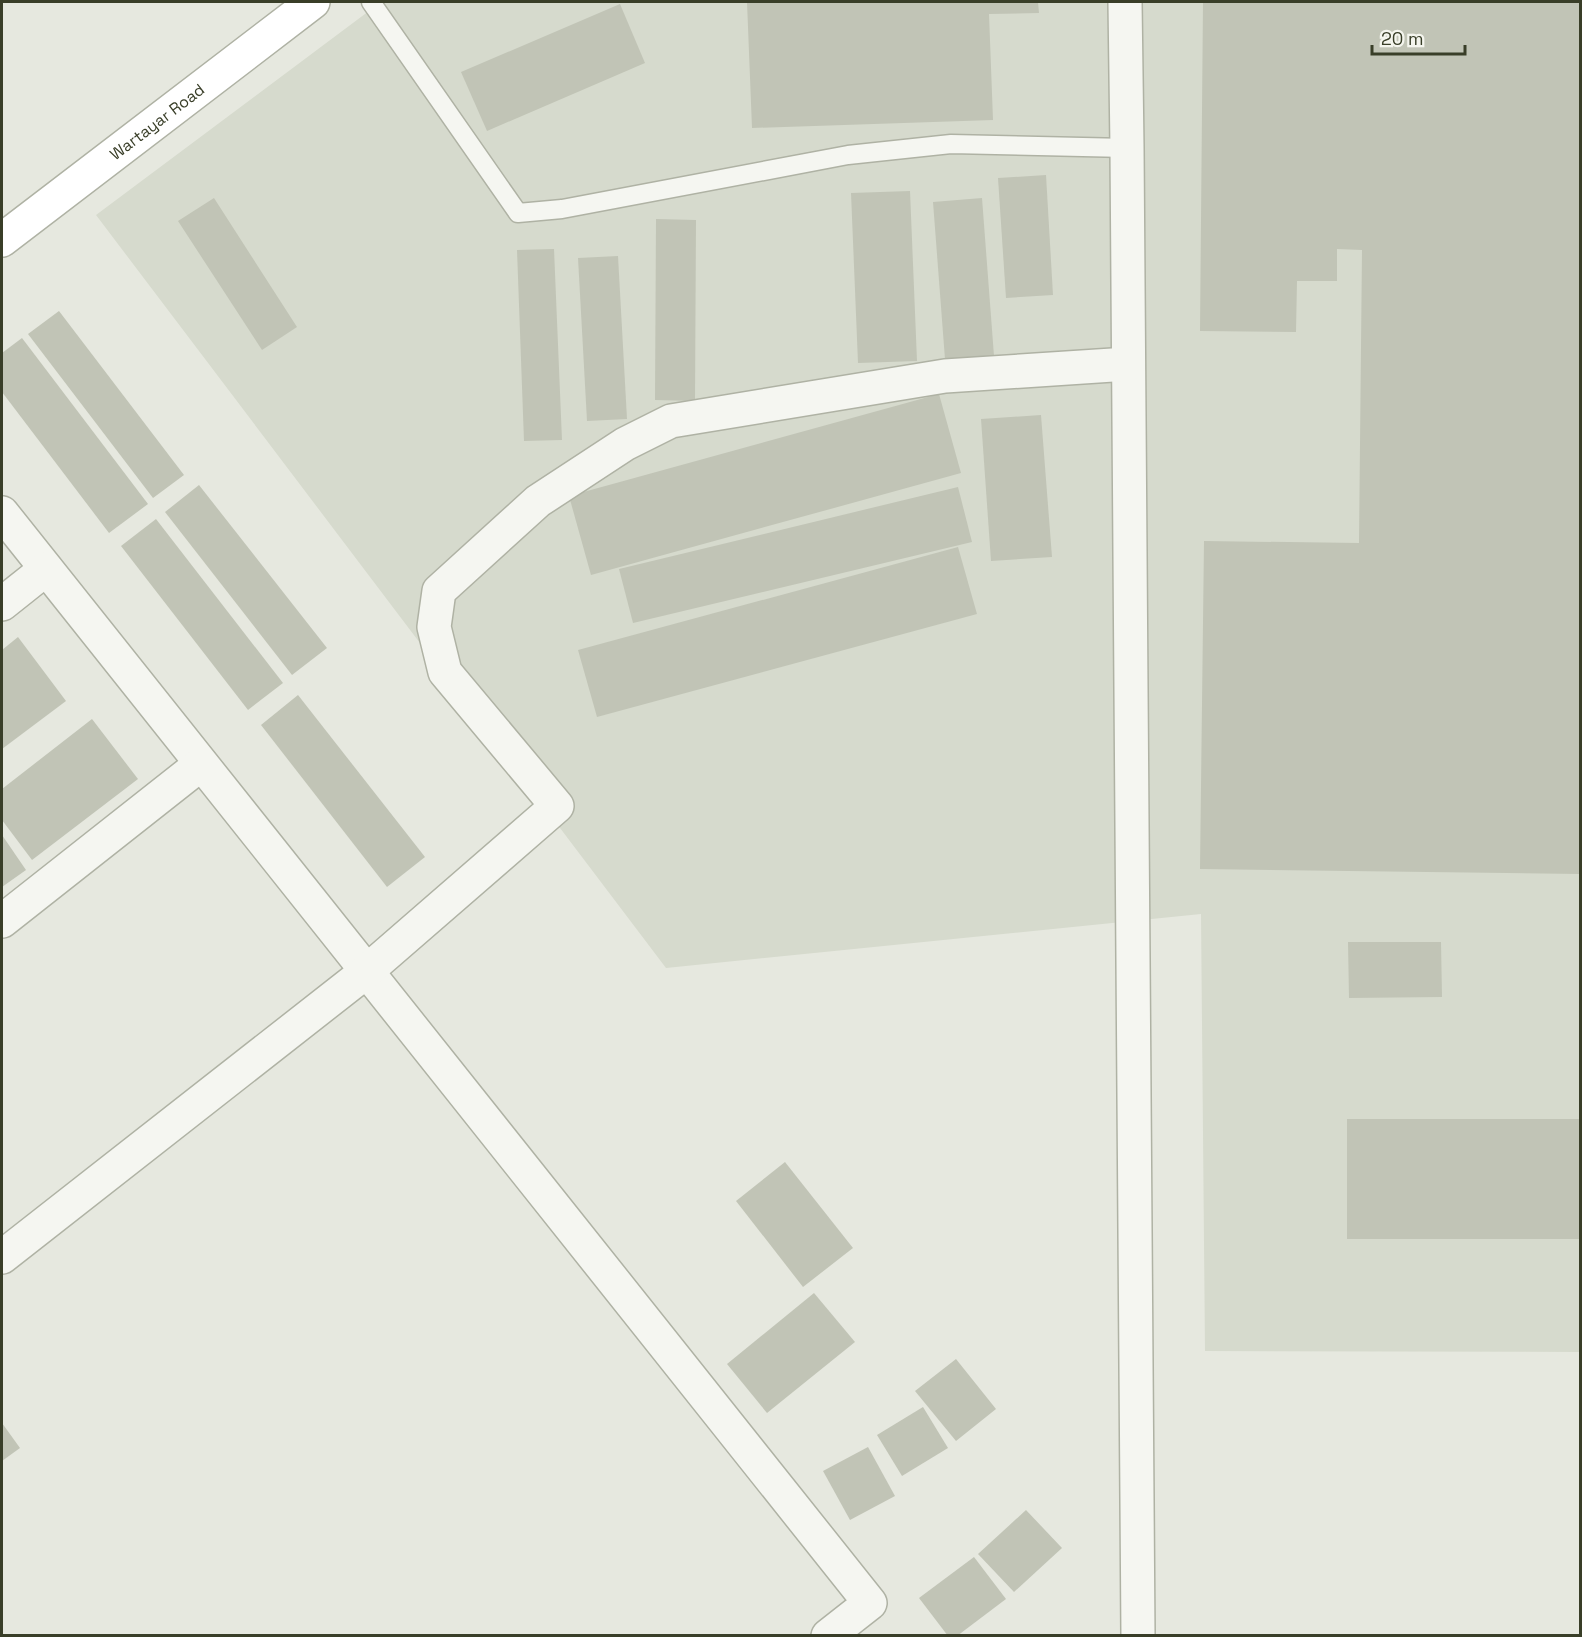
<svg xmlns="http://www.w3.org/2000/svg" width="1582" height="1637" viewBox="0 0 1582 1637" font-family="'Space Grotesk',sans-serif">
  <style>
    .built { fill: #d6dacd }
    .building { fill: #c1c4b6 }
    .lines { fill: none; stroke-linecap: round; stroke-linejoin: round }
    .lane-casing { stroke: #afb2a4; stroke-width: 21 }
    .street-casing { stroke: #afb2a4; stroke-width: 36 }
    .secondary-casing { stroke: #afb2a4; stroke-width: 36 }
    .lane { stroke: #f5f6f1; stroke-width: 18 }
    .street { stroke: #f5f6f1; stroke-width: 33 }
    .secondary { stroke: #fff; stroke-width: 33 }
    .labels { text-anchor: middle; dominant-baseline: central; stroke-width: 6; stroke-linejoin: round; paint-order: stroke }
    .street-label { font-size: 16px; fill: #393e28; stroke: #f4f5ee }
  </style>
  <rect width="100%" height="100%" fill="#e6e8df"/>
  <!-- built -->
  <path class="built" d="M381,2H1580V1352L1205,1351L1201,914L666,968L96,215Z"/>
  <!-- building -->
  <g class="building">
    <path d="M747,2H1038L1039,13L989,14L993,120L752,128Z"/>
    <path d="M1203,2H1580V874L1200,869L1204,541L1359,543L1362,250L1337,249V281H1297L1296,332L1200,331Z"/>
    <path d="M620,4L645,63L487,131L461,72Z"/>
    <path d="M1046,175L1053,295L1006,298L998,178Z"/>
    <path d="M910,191L917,361L858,363L851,193Z"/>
    <path d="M214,198L297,327L262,350L178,221Z"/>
    <path d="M982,198L994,356L945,359L933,202Z"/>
    <path d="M656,219L696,220L695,401L655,400Z"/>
    <path d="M554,249L562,440L524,441L517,250Z"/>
    <path d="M618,256L627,419L587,421L578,258Z"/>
    <path d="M59,311L184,475L153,498L28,334Z"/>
    <path d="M22,338L148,504L109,533L2,392V353Z"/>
    <path d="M939,394L961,473L591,575L569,496Z"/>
    <path d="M1041,415L1052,557L991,561L981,419Z"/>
    <path d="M199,485L327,648L292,675L165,512Z"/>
    <path d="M958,487L972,542L633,623L619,569Z"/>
    <path d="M156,519L283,683L248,710L121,546Z"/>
    <path d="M958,547L977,614L597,717L578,650Z"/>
    <path d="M18,637L66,701L2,749V650Z"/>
    <path d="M298,695L425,857L387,887L261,725Z"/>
    <path d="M92,719L138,779L32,860L2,820V789Z"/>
    <path d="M2,835L26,870L2,887Z"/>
    <path d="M1348,942H1441L1442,997L1349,998Z"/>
    <rect x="1347" y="1119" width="233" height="120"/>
    <path d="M785,1162L853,1248L803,1287L736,1201Z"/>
    <path d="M814,1293L855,1342L767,1413L727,1364Z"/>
    <path d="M956,1359L996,1409L956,1441L915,1391Z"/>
    <path d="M923,1407L948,1448L902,1476L877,1435Z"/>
    <path d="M2,1423L20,1448L2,1461Z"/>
    <path d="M868,1447L895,1496L850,1520L823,1471Z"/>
    <path d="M1026,1510L1062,1548L1014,1592L978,1554Z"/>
    <path d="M974,1557L1006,1599L957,1636H948L919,1598Z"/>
  </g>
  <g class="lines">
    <defs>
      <path id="lane" d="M371,2L518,213L562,209L848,155L951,144L1127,148"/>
      <g id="street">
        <path d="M1125,2L1127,148L1138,1636"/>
        <path d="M2,513L870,1603L828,1636"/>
        <path d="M2,604L46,569"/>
        <path d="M2,921L201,764"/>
        <path d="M2,1257L367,971L557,806L445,672L434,627L439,591L538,501L625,444L671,421L945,376L1128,364"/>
      </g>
      <g id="secondary">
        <path id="s1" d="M2,240L313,2"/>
      </g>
    </defs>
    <!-- lane casing -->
    <use href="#lane" class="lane-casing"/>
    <!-- street casing -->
    <use href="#street" class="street-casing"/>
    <!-- secondary casing -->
    <use href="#secondary" class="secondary-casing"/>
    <!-- lane -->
    <use href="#lane" class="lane"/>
    <!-- street -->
    <use href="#street" class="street"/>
    <!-- secondary -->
    <use href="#secondary" class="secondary"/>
  </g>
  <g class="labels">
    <!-- street labels -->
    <g class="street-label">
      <text stroke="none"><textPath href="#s1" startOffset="195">Wartayar Road</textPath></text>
    </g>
  </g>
  <!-- border -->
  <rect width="1582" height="1637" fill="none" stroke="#393e28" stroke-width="6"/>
  <!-- scale -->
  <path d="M1372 45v9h93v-9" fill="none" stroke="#393e28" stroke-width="3"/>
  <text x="1381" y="45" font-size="18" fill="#393e28" stroke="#f4f5ee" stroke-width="4.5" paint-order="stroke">20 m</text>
</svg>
